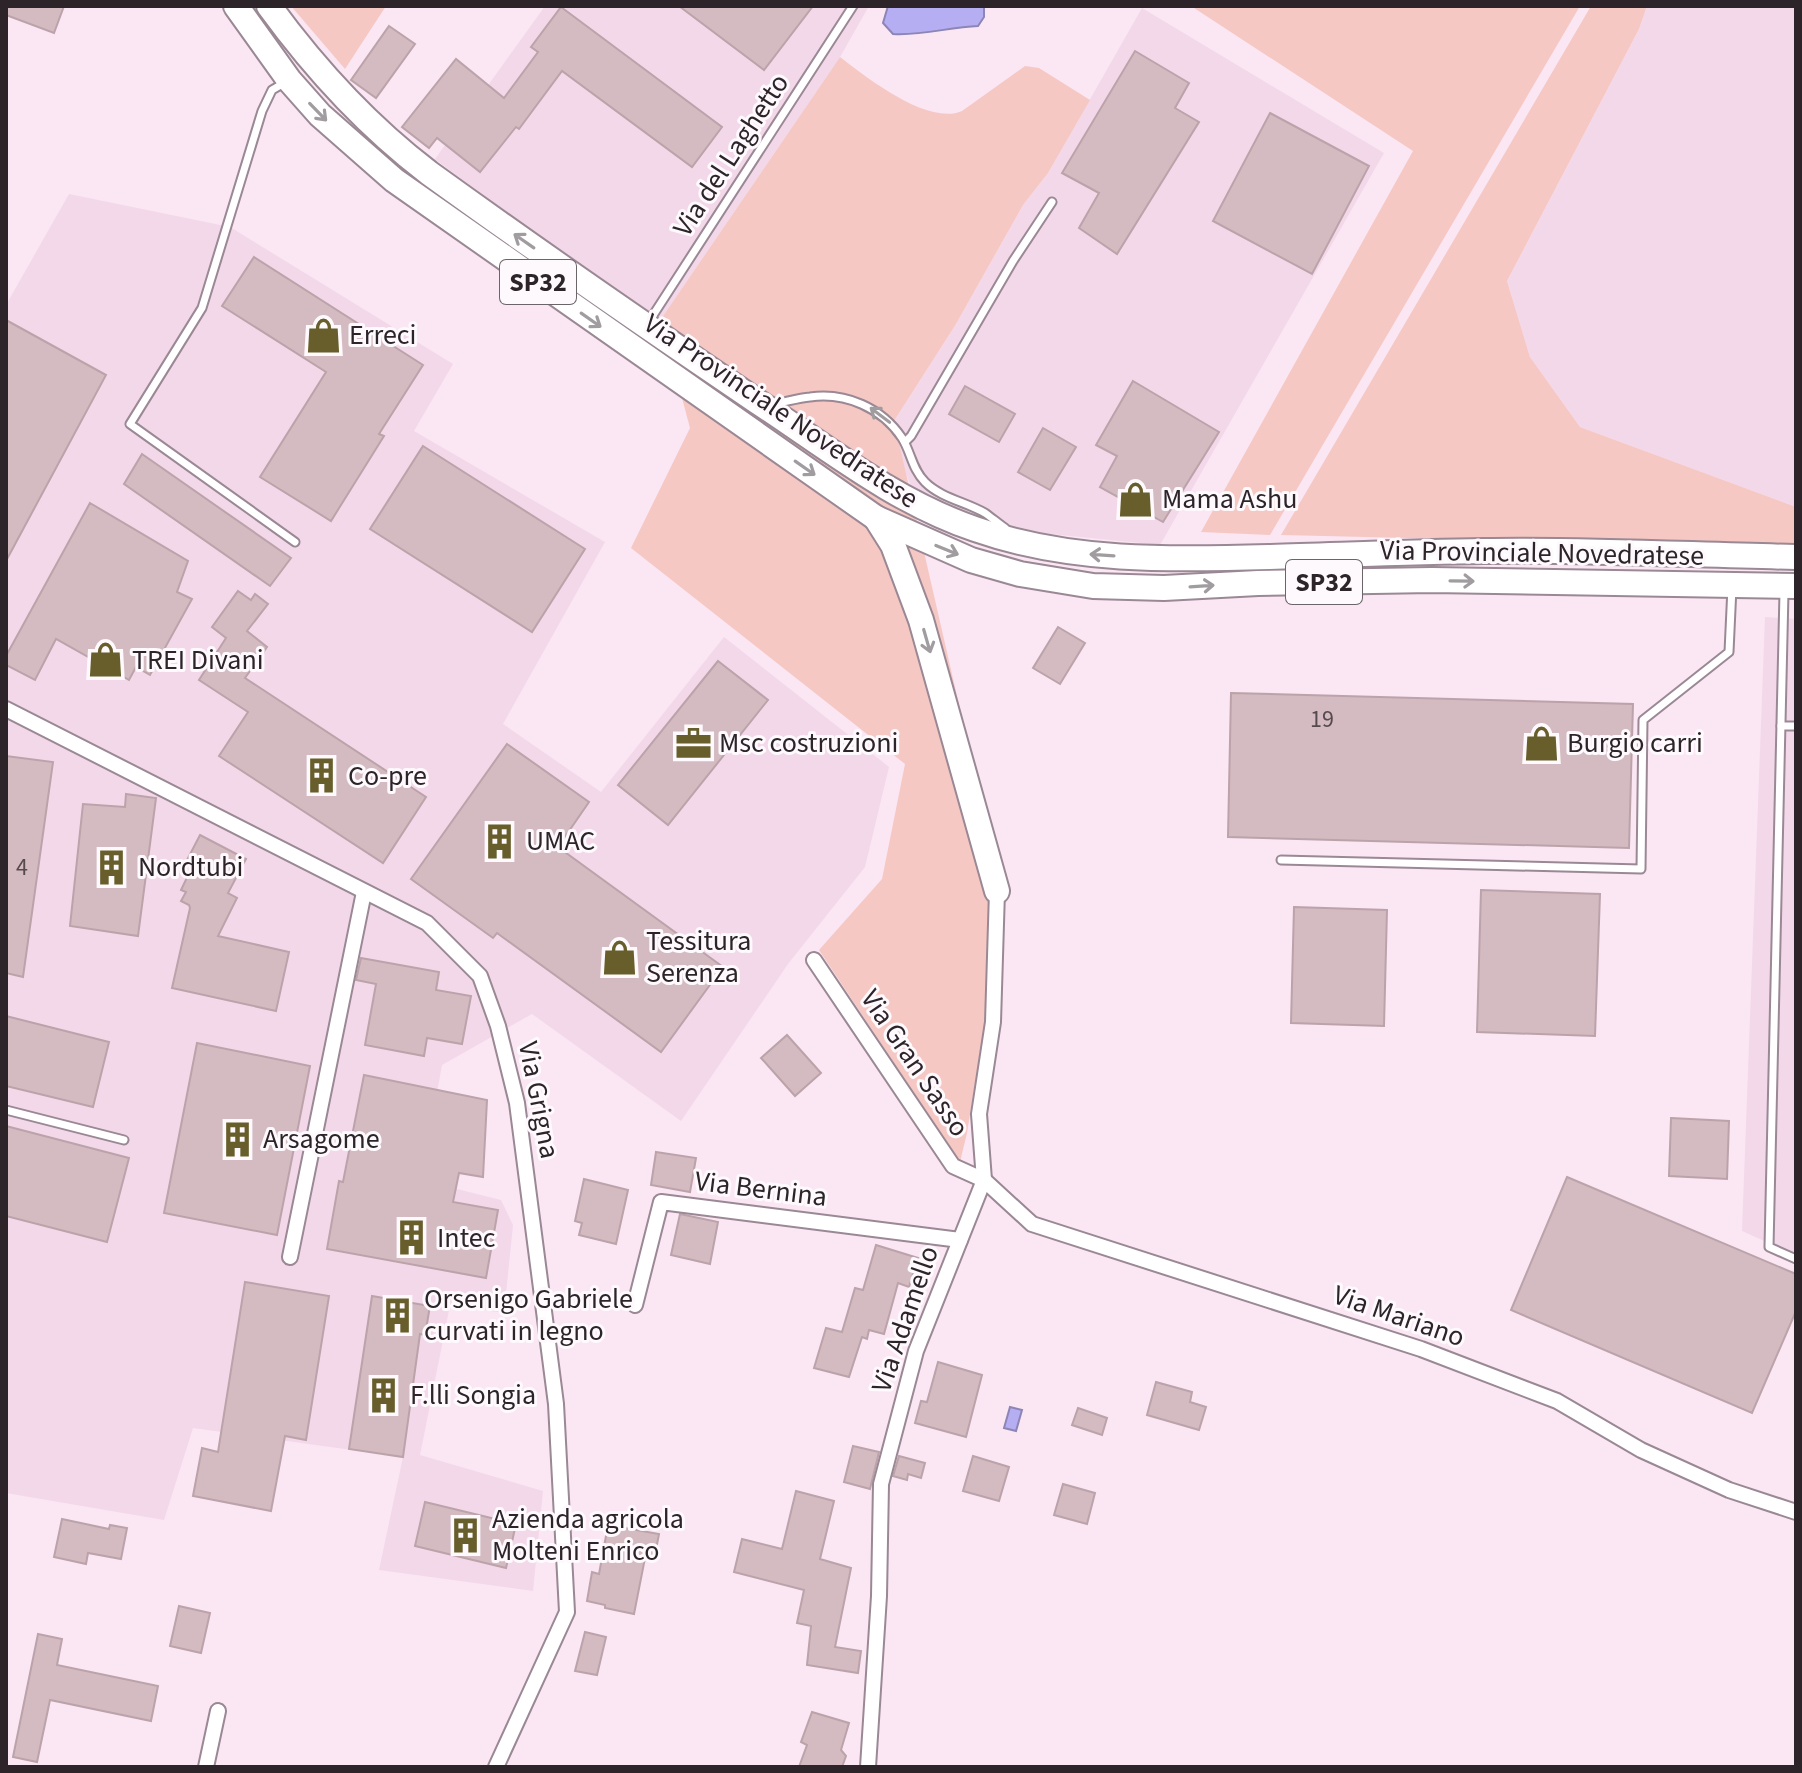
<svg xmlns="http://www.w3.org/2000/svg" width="1802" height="1773" viewBox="0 0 1802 1773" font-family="'Source Sans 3',sans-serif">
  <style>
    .built { fill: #f3d8ea }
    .green { fill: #f6c8c3 }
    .water { fill: #b5aef2; stroke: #8c85b6; stroke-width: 2 }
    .building { fill: #d4bbc1; stroke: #bba3a9; stroke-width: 2 }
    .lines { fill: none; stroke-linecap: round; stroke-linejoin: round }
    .lane-casing { stroke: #9a8894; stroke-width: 11 }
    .street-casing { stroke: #9a8894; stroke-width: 18 }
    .primary-casing { stroke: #9a8894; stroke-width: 28 }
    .lane { stroke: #fff; stroke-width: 7 }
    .street { stroke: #fff; stroke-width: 14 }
    .primary { stroke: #fff; stroke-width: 24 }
    .oneway { stroke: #a09c9f }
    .labels { text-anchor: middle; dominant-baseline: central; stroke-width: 6; stroke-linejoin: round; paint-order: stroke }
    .number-label { font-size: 24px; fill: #564a4f }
    .shield { fill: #fdf9fc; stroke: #6b6468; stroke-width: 2 }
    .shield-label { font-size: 26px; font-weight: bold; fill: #2c2429 }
    .street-label { font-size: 28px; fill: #2c2429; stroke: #fdf9fc }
    .poi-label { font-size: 28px; fill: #2c2429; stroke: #fdf9fc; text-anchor: start }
  </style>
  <rect width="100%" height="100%" fill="#fbe6f4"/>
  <!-- built -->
  <g class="built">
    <path d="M545,6H869L840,57L661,319L494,204L435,159Z"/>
    <path d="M1647,6H1796V507L1580,427L1530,357L1507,281L1639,29Z"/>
    <path d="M1142,8L1384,153L1160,545L1031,532L975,521L913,492L902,463L894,421L956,324L1023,205L1048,173Z"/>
    <path d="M69,194L230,227L453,364L414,431L605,542L503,724L601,792L724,637L889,767L865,867L788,964L681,1121L532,1014L442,1065L421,1180L501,1200L513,1225L504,1313L450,1305L420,1455L543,1491L533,1591L379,1570L403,1457L193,1428L164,1520L6,1493V305Z"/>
    <path d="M1765,617L1796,619V1255L1742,1231Z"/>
  </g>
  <!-- green -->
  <g class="green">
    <path d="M291,6H386L345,69Z"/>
    <path d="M1191,6H1580L1270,535L1201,532L1413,151Z"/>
    <path d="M1591,6H1647L1639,29L1507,281L1530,357L1580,427L1796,507V547L1281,535Z"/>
    <path d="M840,57C866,77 928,126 962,111L1025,66L1039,68L1090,100L1048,173L1023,205L956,324L894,421L1004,901L967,1133L960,1162L819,950L882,879L905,764L631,548L690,428L661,319Z"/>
  </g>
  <!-- water -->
  <g class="water">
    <path d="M888,6H984V17L978,26C949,27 922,36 893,34L883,23Z"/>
    <path d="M1010,1407L1022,1410L1016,1431L1004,1428Z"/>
  </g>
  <!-- building -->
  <g class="building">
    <path d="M6,6H64L54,33L6,15Z"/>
    <path d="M679,6H813L764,70Z"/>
    <path d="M561,7L722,127L692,167L562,71L519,129L516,127L480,172L437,138L429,148L402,127L456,59L504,98L538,52L531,47Z"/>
    <path d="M389,26L415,44L376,98L351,80Z"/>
    <path d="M1135,51L1189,83L1175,108L1199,122L1117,254L1079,228L1099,193L1062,173Z"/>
    <path d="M1270,113L1369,166L1312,274L1213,221Z"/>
    <path d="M254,257L423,365L379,434L384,436L331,521L260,477L326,372L222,306Z"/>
    <path d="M6,320L106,375L6,561Z"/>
    <path d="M1133,381L1219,432L1163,522L1100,487L1117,456L1096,445Z"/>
    <path d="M965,386L1015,414L999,442L949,414Z"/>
    <path d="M1043,428L1076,447L1050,490L1018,472Z"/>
    <path d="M423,446L585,549L532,632L370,529Z"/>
    <path d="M142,454L291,558L270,586L124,484Z"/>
    <path d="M90,503L188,561L177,592L192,599L150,675L136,667L129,680L56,639L35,680L6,665V656Z"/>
    <path d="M238,591L251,600L255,594L268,604L247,631L267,647L245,678L426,797L383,863L219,756L248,712L199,680L226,638L212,627Z"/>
    <path d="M1058,627L1085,643L1060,684L1033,668Z"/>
    <path d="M718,661L768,700L668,825L618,785Z"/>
    <path d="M1231,693L1633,704L1629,848L1228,837Z"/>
    <path d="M507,744L589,802L558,847L723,967L661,1052L497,933L493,938L411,879Z"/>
    <path d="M6,756L53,762L23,977L6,973Z"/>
    <path d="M126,794L156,798L138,936L70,926L83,804L125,807Z"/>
    <path d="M200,835L246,859L228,893L237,898L218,936L289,952L276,1011L172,988L190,908L189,905L181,901L186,892L181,890L194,863L187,860Z"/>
    <path d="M1481,890L1600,894L1595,1036L1477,1032Z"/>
    <path d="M1294,907L1387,910L1384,1026L1291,1023Z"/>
    <path d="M361,958L439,972L436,990L471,996L462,1044L427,1038L424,1056L365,1045L376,984L356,980Z"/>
    <path d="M6,1016L109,1042L93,1107L6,1086Z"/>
    <path d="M787,1035L821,1073L795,1096L761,1058Z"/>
    <path d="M197,1043L310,1066L277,1235L164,1213Z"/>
    <path d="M364,1075L487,1100L483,1177L459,1173L453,1202L498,1210L486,1278L327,1249L339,1181L343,1182Z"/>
    <path d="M1671,1118L1729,1121L1727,1179L1669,1176Z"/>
    <path d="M6,1126L129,1158L107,1242L6,1216Z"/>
    <path d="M656,1152L696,1158L690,1192L651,1185Z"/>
    <path d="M1567,1177L1796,1274V1311L1752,1413L1511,1310Z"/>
    <path d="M584,1179L628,1190L616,1244L579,1235L582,1223L575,1221Z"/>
    <path d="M680,1214L718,1222L710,1264L671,1255Z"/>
    <path d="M876,1245L918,1258L909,1287L898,1283L884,1334L869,1330L867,1339L862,1337L849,1377L814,1368L826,1328L842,1332L855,1288L863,1290Z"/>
    <path d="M245,1282L329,1296L306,1440L285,1436L271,1511L193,1496L202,1448L218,1452Z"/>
    <path d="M372,1296L430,1306L425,1335L420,1334L403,1457L349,1449Z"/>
    <path d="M938,1362L982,1375L966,1437L915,1423L921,1401L927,1402Z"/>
    <path d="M1156,1382L1192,1392L1190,1402L1206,1407L1199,1430L1147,1415Z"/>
    <path d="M1078,1408L1107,1418L1102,1435L1072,1425Z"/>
    <path d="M853,1446L879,1452L870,1489L844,1482Z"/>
    <path d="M899,1456L925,1463L921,1478L908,1474L907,1480L893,1476Z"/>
    <path d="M973,1456L1009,1467L999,1501L963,1491Z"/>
    <path d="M1063,1484L1095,1493L1087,1524L1054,1515Z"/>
    <path d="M796,1491L834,1501L820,1559L851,1568L835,1647L861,1651L858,1673L807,1665L811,1626L797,1623L804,1590L734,1572L742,1539L782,1549Z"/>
    <path d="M425,1502L516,1524L506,1568L415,1546Z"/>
    <path d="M62,1519L109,1529L110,1525L127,1528L121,1559L88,1553L86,1564L54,1557Z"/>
    <path d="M608,1525L659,1534L654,1560L645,1558L634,1614L605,1608V1605L587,1601L592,1572L599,1574Z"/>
    <path d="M179,1606L210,1613L201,1653L170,1646Z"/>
    <path d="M585,1632L606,1637L597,1675L575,1671Z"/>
    <path d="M38,1634L62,1639L57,1665L158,1686L151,1721L50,1700L37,1762L13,1757Z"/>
    <path d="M812,1712L849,1723L841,1750L846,1756L842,1767H799L807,1745L801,1742Z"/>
  </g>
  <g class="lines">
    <defs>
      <g id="lane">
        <path d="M284,83L272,90L262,111L202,308L130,424L295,542"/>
        <path d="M648,323L853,6"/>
        <path d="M774,404C786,402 798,398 810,397C846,392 882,408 902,438C911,452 912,469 925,482C941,498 966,502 985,513C992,518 999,524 1005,528"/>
        <path d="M905,442L911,436L1013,261L1052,202"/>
        <path d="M1784,592L1769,1247L1796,1259"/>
        <path d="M1781,726H1796"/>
        <path d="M1281,860L1641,869L1643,720L1729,652L1732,587"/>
        <path d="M6,1110L124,1140"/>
      </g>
      <g id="street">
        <path d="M6,709L427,923L480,976L498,1026L517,1103L556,1404L567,1612L496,1767"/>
        <path d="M814,960L953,1166L984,1180L1032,1224L1421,1349L1557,1401L1641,1450L1729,1490L1796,1512"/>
        <path d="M290,1257L364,892"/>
        <path d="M635,1305L661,1202L960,1240"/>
        <path d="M206,1767L218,1711"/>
        <path d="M868,1767L879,1596L881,1484L916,1351L984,1180L979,1114L993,1022L997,891"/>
      </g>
      <g id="primary">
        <path d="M236,6L289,80L320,115L394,180L876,518L971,560L1020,574L1093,586L1164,588L1258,583L1432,580L1796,586"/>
        <path d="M269,6C315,69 366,125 429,173C537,251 647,327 758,402C828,448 895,502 975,529C1069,562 1170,560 1269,557C1341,555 1412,552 1484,551C1588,549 1692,555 1796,557"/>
        <path d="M876,518L893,545L921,620L997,891"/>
      </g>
    </defs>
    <!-- lane casing -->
    <use href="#lane" class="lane-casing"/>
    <!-- street casing -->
    <use href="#street" class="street-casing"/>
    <!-- primary casing -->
    <use href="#primary" class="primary-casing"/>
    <!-- lane -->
    <use href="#lane" class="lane"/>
    <!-- street -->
    <use href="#street" class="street"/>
    <!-- primary -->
    <use href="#primary" class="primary"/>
  </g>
  <!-- one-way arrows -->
  <defs><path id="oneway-shaft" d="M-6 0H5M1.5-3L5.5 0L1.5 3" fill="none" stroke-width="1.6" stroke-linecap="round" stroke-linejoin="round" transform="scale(2)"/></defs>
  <g class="oneway">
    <use href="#oneway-shaft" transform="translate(318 112) rotate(46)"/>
    <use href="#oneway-shaft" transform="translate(524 241) rotate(-145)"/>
    <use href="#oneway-shaft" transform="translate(591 320) rotate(35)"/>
    <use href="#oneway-shaft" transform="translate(880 415) rotate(-143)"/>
    <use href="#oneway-shaft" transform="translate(805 468) rotate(35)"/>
    <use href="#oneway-shaft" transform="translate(947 550) rotate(22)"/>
    <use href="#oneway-shaft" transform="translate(1102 555) rotate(-176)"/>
    <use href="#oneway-shaft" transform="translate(1462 581) rotate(1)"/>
    <use href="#oneway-shaft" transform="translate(1202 586) rotate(-4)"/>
    <use href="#oneway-shaft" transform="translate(927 641) rotate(74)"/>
  </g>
  <!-- icons -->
  <defs>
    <symbol id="shop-bare" viewBox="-9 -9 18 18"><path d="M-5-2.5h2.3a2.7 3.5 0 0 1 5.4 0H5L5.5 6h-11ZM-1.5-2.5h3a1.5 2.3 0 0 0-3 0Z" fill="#675e2b" stroke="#fdf9fc" stroke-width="2.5" paint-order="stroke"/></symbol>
    <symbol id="office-bare" viewBox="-9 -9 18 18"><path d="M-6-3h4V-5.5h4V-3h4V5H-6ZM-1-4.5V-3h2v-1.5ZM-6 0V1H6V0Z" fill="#675e2b" stroke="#fdf9fc" stroke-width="2.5" paint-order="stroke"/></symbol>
    <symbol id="building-bare" viewBox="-9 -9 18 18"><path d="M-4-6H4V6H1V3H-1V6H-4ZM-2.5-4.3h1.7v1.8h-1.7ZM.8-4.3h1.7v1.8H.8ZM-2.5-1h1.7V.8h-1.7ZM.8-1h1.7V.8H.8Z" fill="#675e2b" stroke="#fdf9fc" stroke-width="2.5" paint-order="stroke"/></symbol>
  </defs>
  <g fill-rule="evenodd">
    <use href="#shop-bare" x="298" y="310" width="51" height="51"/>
    <use href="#shop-bare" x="1110" y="474" width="51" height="51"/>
    <use href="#shop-bare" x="80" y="634" width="51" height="51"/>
    <use href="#office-bare" x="668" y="718" width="51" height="51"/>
    <use href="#shop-bare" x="1516" y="718" width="51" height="51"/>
    <use href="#building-bare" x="296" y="750" width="51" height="51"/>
    <use href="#building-bare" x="474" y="816" width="51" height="51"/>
    <use href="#building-bare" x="86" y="842" width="51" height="51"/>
    <use href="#shop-bare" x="594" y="932" width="51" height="51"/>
    <use href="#building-bare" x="212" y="1114" width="51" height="51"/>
    <use href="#building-bare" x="386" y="1212" width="51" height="51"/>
    <use href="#building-bare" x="372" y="1290" width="51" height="51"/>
    <use href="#building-bare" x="358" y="1370" width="51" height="51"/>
    <use href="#building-bare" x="440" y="1510" width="51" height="51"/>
  </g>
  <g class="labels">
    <!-- number labels -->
    <g class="number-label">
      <text x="1322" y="719">19</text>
      <text x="22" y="867">4</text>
    </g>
    <!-- shield labels -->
    <g class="shield">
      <rect x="500" y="260" width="76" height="44" rx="6"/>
      <rect x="1286" y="560" width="76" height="44" rx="6"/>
    </g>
    <g class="shield-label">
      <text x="538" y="282">SP32</text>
      <text x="1324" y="582">SP32</text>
    </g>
    <!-- street labels -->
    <g class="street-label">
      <text transform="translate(731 155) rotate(-57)">Via del Laghetto</text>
      <text transform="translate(781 411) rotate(34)">Via Provinciale Novedratese</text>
      <text transform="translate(1542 553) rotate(1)">Via Provinciale Novedratese</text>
      <text transform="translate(915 1063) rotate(56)">Via Gran Sasso</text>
      <text transform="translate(539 1100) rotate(79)">Via Grigna</text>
      <text transform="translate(761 1189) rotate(7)">Via Bernina</text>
      <text transform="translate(1399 1316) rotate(19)">Via Mariano</text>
      <text transform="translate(905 1319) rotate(-71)">Via Adamello</text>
    </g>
    <!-- poi labels -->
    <g class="poi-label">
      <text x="349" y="335">Erreci</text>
      <text x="1162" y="499">Mama Ashu</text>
      <text x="132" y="660">TREI Divani</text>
      <text x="719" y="743">Msc costruzioni</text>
      <text x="1567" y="743">Burgio carri</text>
      <text x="348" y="776">Co-pre</text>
      <text x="526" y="841">UMAC</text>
      <text x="138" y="867">Nordtubi</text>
      <text x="646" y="941">Tessitura<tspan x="646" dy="32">Serenza</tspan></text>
      <text x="263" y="1139">Arsagome</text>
      <text x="437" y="1238">Intec</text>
      <text x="424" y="1299">Orsenigo Gabriele<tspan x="424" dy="32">curvati in legno</tspan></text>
      <text x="410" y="1395">F.lli Songia</text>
      <text x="492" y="1519">Azienda agricola<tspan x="492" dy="32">Molteni Enrico</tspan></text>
    </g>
  </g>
  <!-- border -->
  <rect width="1802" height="1773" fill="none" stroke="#2c2429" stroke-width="16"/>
</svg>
